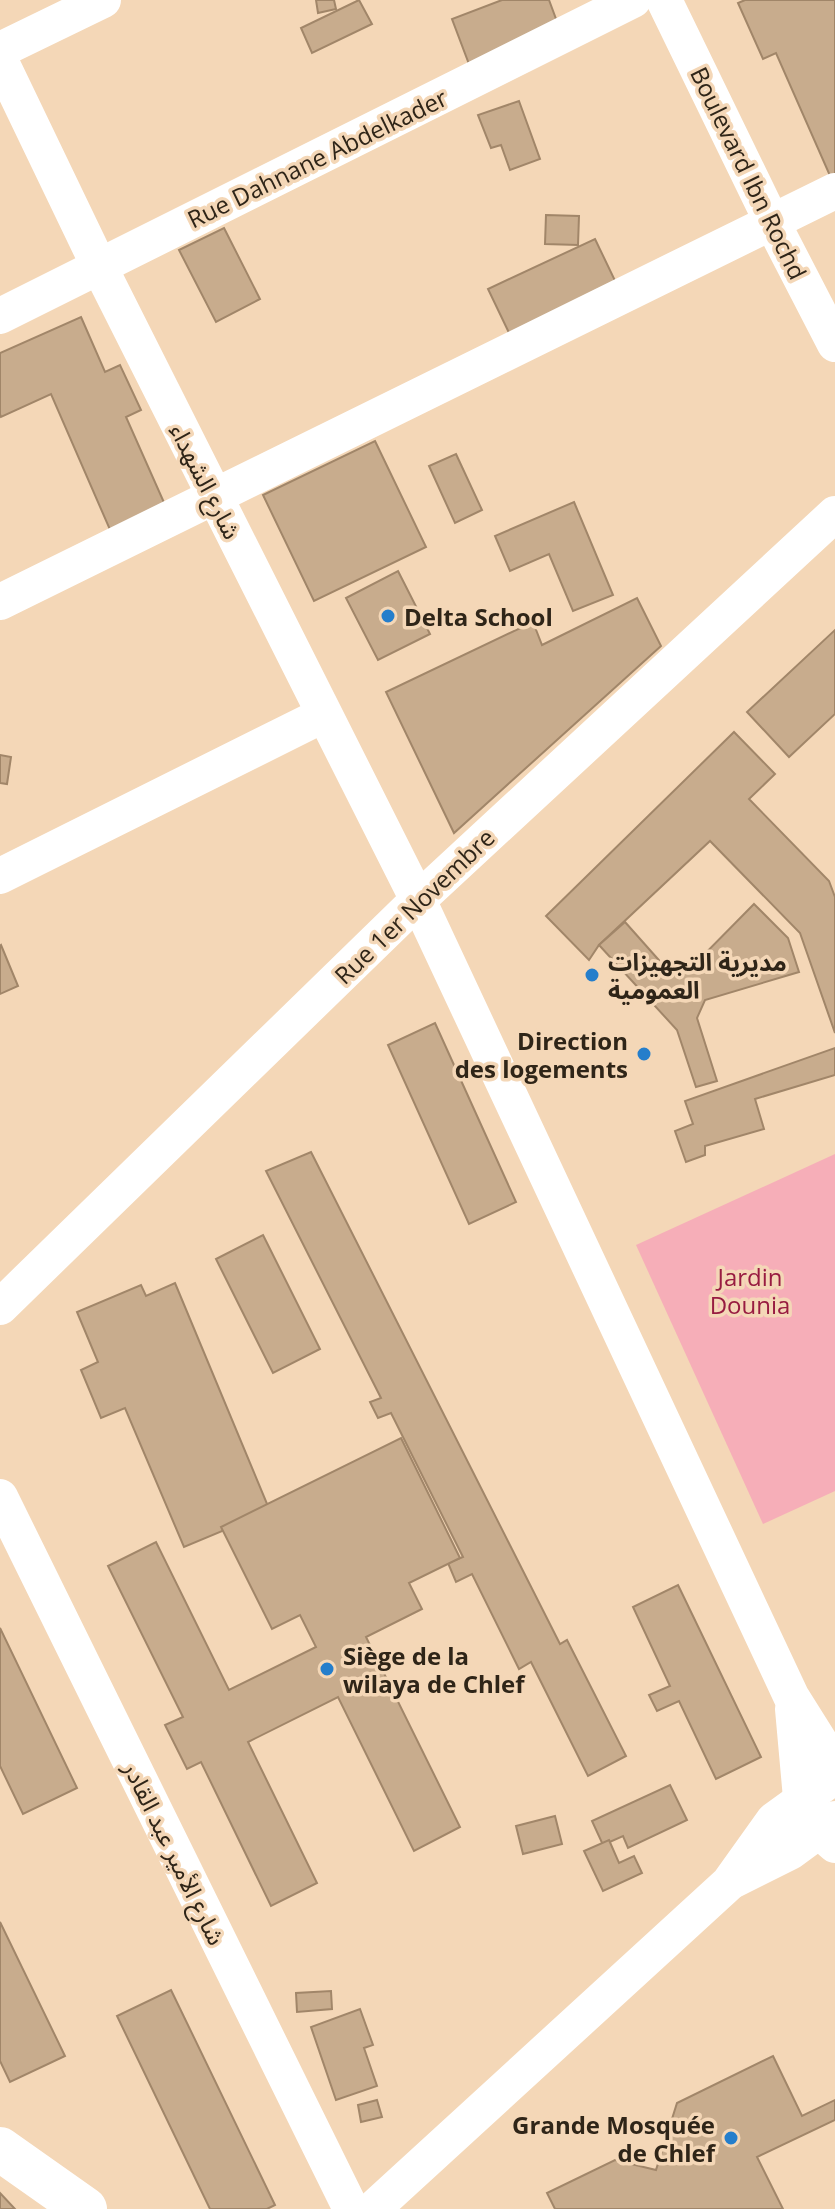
<svg xmlns="http://www.w3.org/2000/svg" width="835" height="2209" viewBox="0 0 835 2209" font-family="'Open Sans','Noto Sans Arabic',sans-serif">
  <style>
    .green { fill: #f6aeb8 }
    .building { fill: #c8ac8d; stroke: #a18669; stroke-width: 2 }
    .lines { fill: none; stroke-linecap: round; stroke-linejoin: round }
    .minor { stroke: #fff; stroke-width: 36 }
    .major { stroke: #fff; stroke-width: 44 }
    .poi-dot { fill: #257ecb; stroke: #f4d7b7; stroke-width: 3 }
    .labels { text-anchor: middle; dominant-baseline: central; stroke-width: 7; stroke-linejoin: round; paint-order: stroke }
    .street-label { font-size: 24px; fill: #2f2518; stroke: #f4d7b7 }
    .poi-label { font-size: 24px; font-weight: bold; fill: #2f2518; stroke: #f4d7b7; text-anchor: start }
    .park-label { font-size: 24px; fill: #981c41; stroke: #f4d7b7 }
  </style>
  <rect width="100%" height="100%" fill="#f4d7b7"/>
  <!-- green -->
  <path class="green" d="M835,1154V1491L763,1524L636,1245Z"/>
  <!-- building -->
  <g class="building">
    <path d="M316,0H334L336,9L318,13Z"/>
    <path d="M359,0L372,24L312,53L301,28Z"/>
    <path d="M502,0H549L566,46L475,80L452,19Z"/>
    <path d="M745,0H835V187L776,53L763,59L738,3Z"/>
    <path d="M519,101L540,159L510,170L501,145L491,148L478,115Z"/>
    <path d="M546,215L579,216L578,245L545,244Z"/>
    <path d="M224,228L260,299L216,322L179,250Z"/>
    <path d="M595,239L619,289L512,339L488,289Z"/>
    <path d="M81,317L105,372L120,365L141,410L126,417L166,507L111,532L51,394L1,417L0,414V353Z"/>
    <path d="M375,441L426,547L314,601L263,495Z"/>
    <path d="M456,454L482,510L455,523L429,466Z"/>
    <path d="M574,502L613,595L573,611L549,554L510,571L495,536Z"/>
    <path d="M398,571L430,634L378,660L346,598Z"/>
    <path d="M637,598L661,646L454,833L386,692L533,622L542,645Z"/>
    <path d="M835,630V714L789,757L747,712Z"/>
    <path d="M734,732L775,774L749,799L829,881L835,897V1033L800,933L710,841L599,945L589,960L546,916Z"/>
    <path d="M0,755L11,757L7,784L0,783Z"/>
    <path d="M754,904L788,938L799,972L705,1000L697,1018L717,1081L696,1087L677,1030L599,945L625,922L665,967L687,972Z"/>
    <path d="M1,945L18,986L0,994V946Z"/>
    <path d="M435,1023L516,1202L469,1224L388,1045Z"/>
    <path d="M835,1048V1075L755,1099L764,1129L705,1146V1155L686,1162L675,1131L693,1124L685,1101Z"/>
    <path d="M311,1152L560,1644L567,1640L626,1756L588,1776L531,1662L519,1669L472,1574L456,1582L448,1563L463,1557L391,1413L378,1418L370,1402L381,1398L266,1171Z"/>
    <path d="M263,1235L320,1349L273,1373L216,1259Z"/>
    <path d="M175,1283L270,1511L184,1547L125,1408L101,1418L81,1370L98,1362L77,1312L141,1285L146,1296Z"/>
    <path d="M401,1438L460,1558L409,1583L422,1609L366,1637L460,1827L414,1851L338,1697L248,1742L317,1883L271,1906L201,1762L187,1769L165,1725L183,1717L108,1566L156,1542L229,1690L316,1647L300,1615L272,1629L221,1527Z"/>
    <path d="M678,1585L761,1757L716,1779L679,1701L657,1711L649,1695L670,1686L633,1607Z"/>
    <path d="M0,1628L77,1788L23,1814L0,1766Z"/>
    <path d="M670,1785L687,1820L628,1848L623,1836L603,1845L592,1821Z"/>
    <path d="M555,1816L562,1844L523,1854L516,1826Z"/>
    <path d="M609,1840L619,1863L634,1856L642,1873L603,1891L584,1851Z"/>
    <path d="M0,1922L65,2056L10,2082L0,2061Z"/>
    <path d="M171,1990L275,2205L267,2209H210L117,2016Z"/>
    <path d="M331,1991L332,2009L297,2012L296,1993Z"/>
    <path d="M360,2009L373,2045L364,2048L377,2086L336,2100L311,2027Z"/>
    <path d="M773,2056L802,2116L835,2100V2120L757,2157L783,2209H555L547,2193L615,2160L656,2170L677,2103Z"/>
    <path d="M377,2100L382,2117L361,2122L358,2105Z"/>
    <path d="M0,2193L15,2209H0Z"/>
  </g>
  <g class="lines">
    <!-- minor -->
    <g class="minor">
      <path d="M664,0L772,222L835,344"/>
      <path d="M0,50L103,0"/>
      <path d="M0,60L99,266L418,900L791,1696L835,1766"/>
      <path d="M0,316L633,0"/>
      <path d="M0,602L835,191"/>
      <path d="M0,876L323,715"/>
      <path d="M0,1307L418,900L835,514"/>
      <path d="M0,1497L351,2209"/>
      <path d="M793,1709L801,1798L819,1831L835,1845"/>
      <path d="M734,1880L790,1852L835,1819"/>
      <path d="M373,2209L729,1883L774,1820L835,1776"/>
    </g>
    <!-- major -->
    <path class="major" d="M0,2149L85,2209"/>
  </g>
  <!-- markers -->
  <g class="poi-dot">
    <circle cx="388" cy="616" r="8"/>
    <circle cx="592" cy="975" r="8"/>
    <circle cx="644" cy="1054" r="8"/>
    <circle cx="327" cy="1669" r="8"/>
    <circle cx="731" cy="2138" r="8"/>
  </g>
  <g class="labels">
    <!-- street labels -->
    <g class="street-label">
      <text transform="translate(317 158) rotate(-26)">Rue Dahnane Abdelkader</text>
      <text transform="translate(749 173) rotate(64)">Boulevard Ibn Rochd</text>
      <text transform="translate(206 481) rotate(63)">شارع الشهداء</text>
      <text transform="translate(414 906) rotate(-44)">Rue 1er Novembre</text>
      <text transform="translate(175 1853) rotate(64)">شارع الأمير عبد القادر</text>
    </g>
    <!-- poi labels -->
    <g class="poi-label">
      <text x="404" y="616">Delta School</text>
      <text x="608" y="961">مديرية التجهيزات<tspan x="608" dy="28">العمومية</tspan></text>
      <text x="628" y="1040" text-anchor="end">Direction<tspan x="628" dy="28">des logements</tspan></text>
      <text x="343" y="1655">Siège de la<tspan x="343" dy="28">wilaya de Chlef</tspan></text>
      <text x="715" y="2124" text-anchor="end">Grande Mosquée<tspan x="715" dy="28">de Chlef</tspan></text>
    </g>
    <!-- park labels -->
    <g class="park-label">
      <text x="750" y="1276">Jardin<tspan x="750" dy="28">Dounia</tspan></text>
    </g>
  </g>
</svg>
